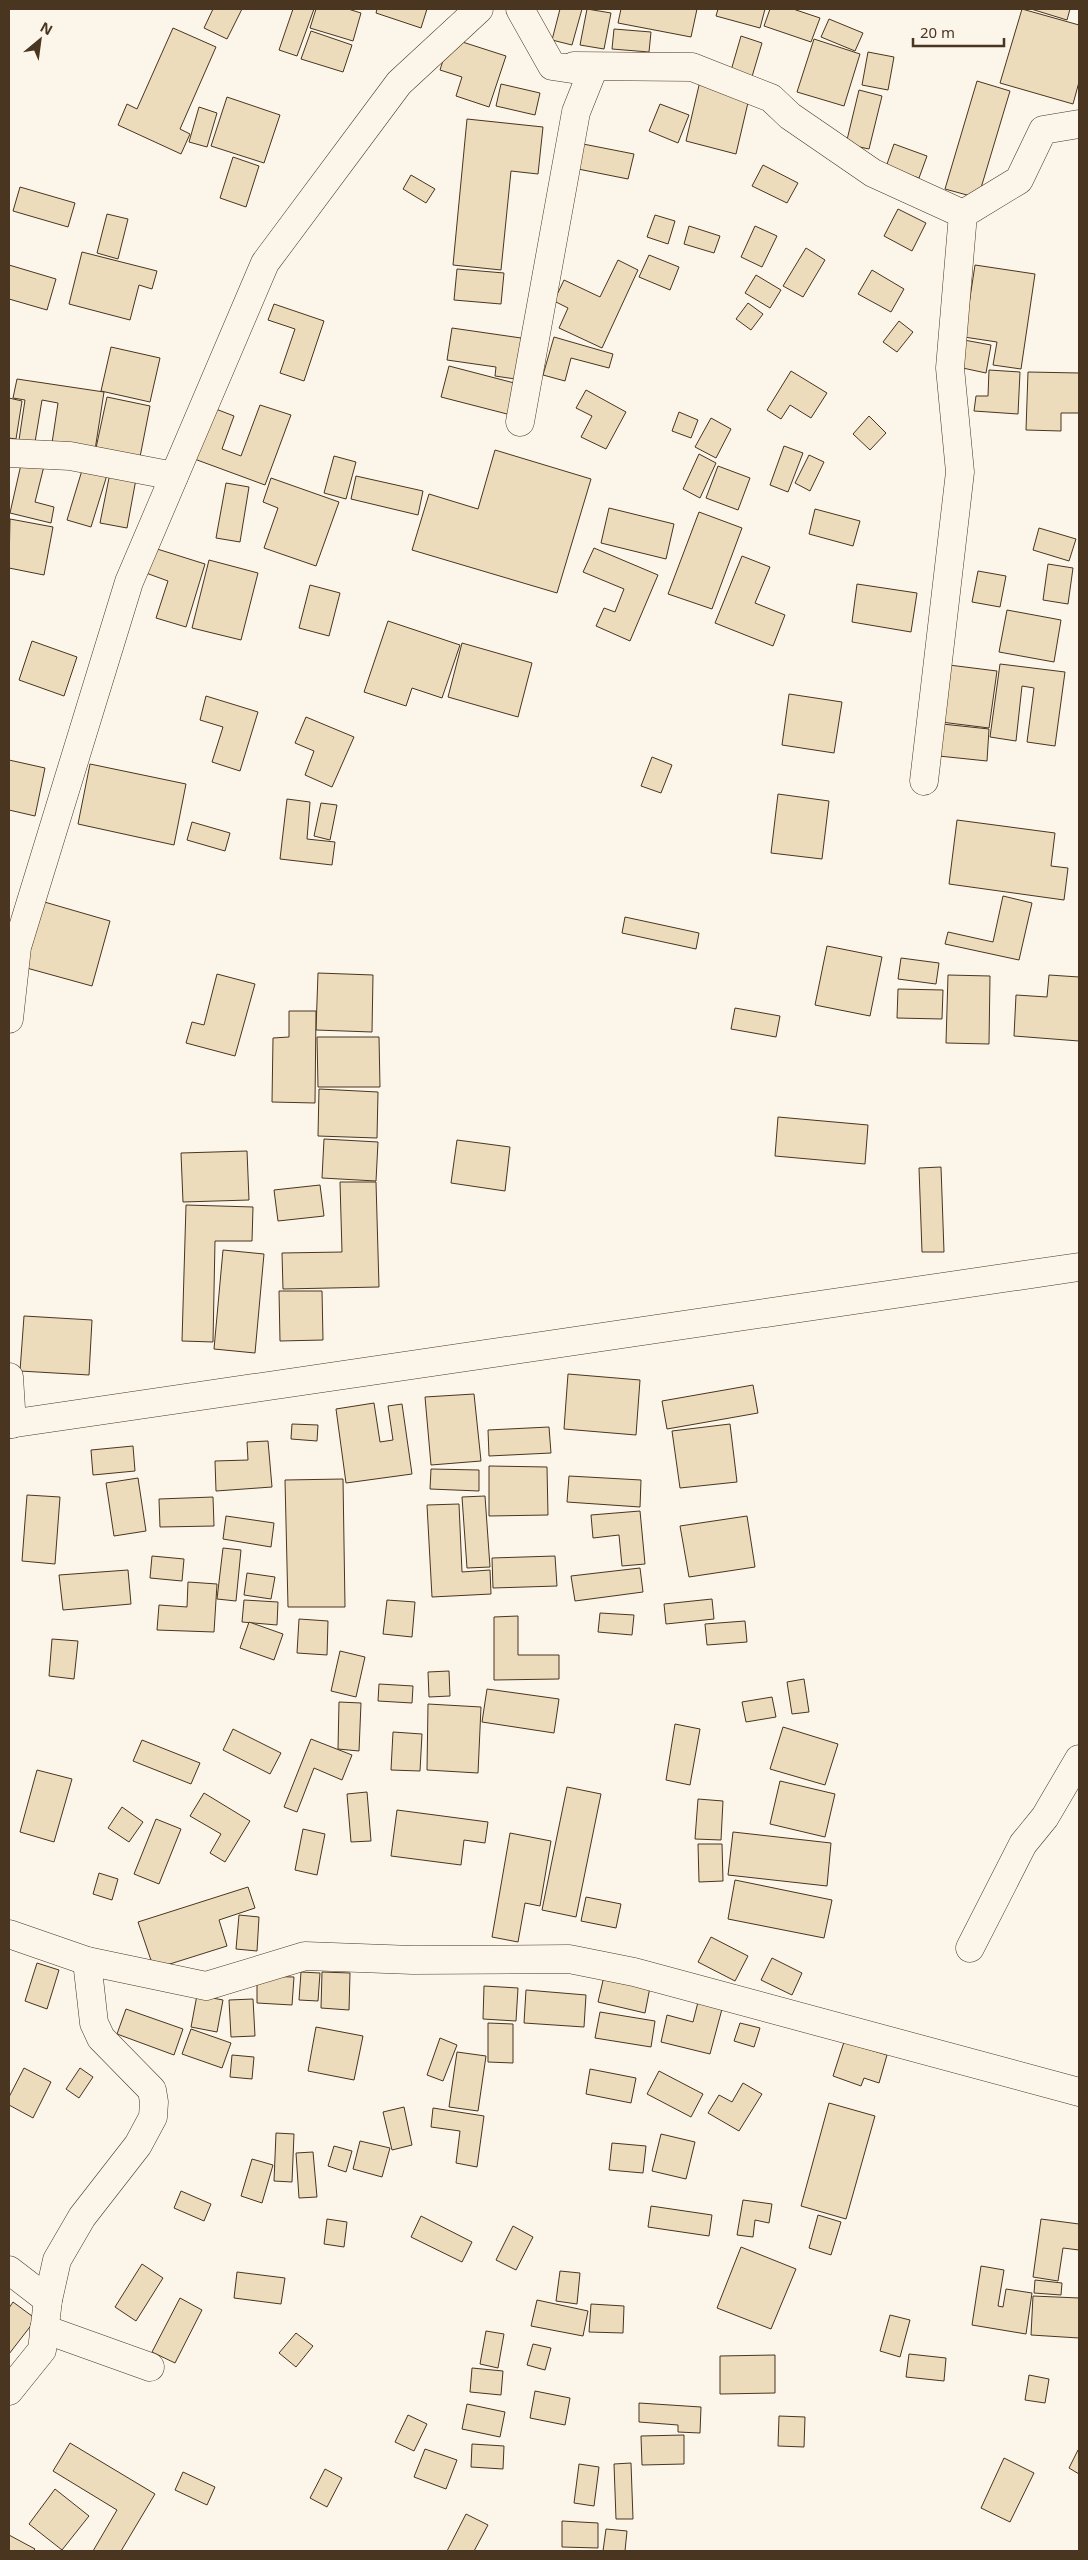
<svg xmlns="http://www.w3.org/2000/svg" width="1088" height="2560" viewBox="0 0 1088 2560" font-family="'Noto Sans',sans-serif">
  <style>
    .building { fill: #ecdcbc; stroke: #4a3520 }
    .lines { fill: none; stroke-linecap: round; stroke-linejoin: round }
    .minor-casing { stroke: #4a3520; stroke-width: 29 }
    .minor { stroke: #fbf6e9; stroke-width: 28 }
  </style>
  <rect width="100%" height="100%" fill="#fbf6e9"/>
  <!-- building -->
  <g class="building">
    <path d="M213,9H242L227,39L204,28Z"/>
    <path d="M293,9H314L297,56L279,50Z"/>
    <path d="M316,9H348L361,13L353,41L310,28Z"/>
    <path d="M377,9H427L421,28L376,13Z"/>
    <path d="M560,9H582L572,45L552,40Z"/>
    <path d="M587,9L611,13L604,49L580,45Z"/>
    <path d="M621,9H697L691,37L618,23Z"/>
    <path d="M718,9H765L760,28L716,16Z"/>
    <path d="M770,9H793L820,18L811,42L764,26Z"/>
    <path d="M1022,9L1079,25V82L1073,104L1000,83Z"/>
    <path d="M1031,9H1070L1067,20Z"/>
    <path d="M829,19L863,33L855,51L821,37Z"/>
    <path d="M173,28L216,47L180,129L190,134L181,154L118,125L127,104L137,109Z"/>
    <path d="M614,29L651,32L649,52L612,49Z"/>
    <path d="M311,31L352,45L343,72L301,59Z"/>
    <path d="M741,36L762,43L751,80L730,74Z"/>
    <path d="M450,38L506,56L489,107L456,96L462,77L440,70Z"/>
    <path d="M814,39L860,54L844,106L797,92Z"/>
    <path d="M868,52L894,57L888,90L862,85Z"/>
    <path d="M700,81L750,94L736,154L686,141Z"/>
    <path d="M977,81L1010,91L978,198L945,189Z"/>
    <path d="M501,84L540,93L535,115L496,106Z"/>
    <path d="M859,90L882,96L869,149L846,144Z"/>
    <path d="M227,97L280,115L264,163L211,146Z"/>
    <path d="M660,104L689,115L678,143L649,131Z"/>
    <path d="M199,107L217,113L207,147L189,142Z"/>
    <path d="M467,119L543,127L538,174L511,171L501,270L453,265Z"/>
    <path d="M578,143L634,154L628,179L573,168Z"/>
    <path d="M894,144L927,156L919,178L886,167Z"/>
    <path d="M233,157L259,166L246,207L220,198Z"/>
    <path d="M763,165L798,183L787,203L752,186Z"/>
    <path d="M411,175L435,189L426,203L403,189Z"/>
    <path d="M20,187L75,203L68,227L13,211Z"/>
    <path d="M898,209L926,223L912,251L884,236Z"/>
    <path d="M107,214L128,219L118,259L97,253Z"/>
    <path d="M655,215L675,221L668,244L647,237Z"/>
    <path d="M689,226L720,236L714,253L684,244Z"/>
    <path d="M755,226L777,236L762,267L741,257Z"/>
    <path d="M806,248L825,260L803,297L783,286Z"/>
    <path d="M82,252L157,271L152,289L139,285L130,320L69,304Z"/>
    <path d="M649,255L679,267L670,290L639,277Z"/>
    <path d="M618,260L638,270L602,348L559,328L568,308L554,301L564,280L600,297Z"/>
    <path d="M9,265L56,279L47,310L9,299Z"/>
    <path d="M975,265L1035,274L1021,369L993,365L997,342L964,337Z"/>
    <path d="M457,269L504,273L501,304L454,300Z"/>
    <path d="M872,270L904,289L891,312L858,294Z"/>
    <path d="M756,275L781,290L770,308L745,293Z"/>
    <path d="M748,303L763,314L751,330L736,319Z"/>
    <path d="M274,304L324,321L304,381L280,373L295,329L268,320Z"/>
    <path d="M899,321L913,332L897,352L883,342Z"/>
    <path d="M452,328L528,339L522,380L495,376L496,367L447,360Z"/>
    <path d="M554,337L613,354L609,368L571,358L565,381L543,375Z"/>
    <path d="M964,340L991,345L986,373L958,367Z"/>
    <path d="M111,347L160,358L150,402L101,391Z"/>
    <path d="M449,366L518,384L511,415L441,397Z"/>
    <path d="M989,370L1020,372L1018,414L974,411L976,396H988Z"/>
    <path d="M791,371L827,393L811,418L790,405L781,419L767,410Z"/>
    <path d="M1028,372L1079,373V413H1061V431L1026,430Z"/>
    <path d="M17,379L104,392L95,450L52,443L58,403L42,400L35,442L19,440L25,400L13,398Z"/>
    <path d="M586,390L626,412L606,449L581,437L592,416L576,408Z"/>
    <path d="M107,397L150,406L140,457L96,448Z"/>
    <path d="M9,398L22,401L16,439L9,438Z"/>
    <path d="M260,405L291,415L265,485L189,457L208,406L234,416L222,449L241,456Z"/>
    <path d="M679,412L698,420L691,438L672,431Z"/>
    <path d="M869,416L886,433L870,450L853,434Z"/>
    <path d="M711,418L731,429L716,458L695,447Z"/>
    <path d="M784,446L803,453L788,492L770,485Z"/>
    <path d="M495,450L591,479L557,593L412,550L429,494L478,509Z"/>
    <path d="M699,454L716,463L700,498L683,489Z"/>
    <path d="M809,455L824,462L810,491L795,483Z"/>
    <path d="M334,456L356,462L346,499L324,493Z"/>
    <path d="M22,460L44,466L35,502L54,507L51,523L10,513Z"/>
    <path d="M718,466L750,478L738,510L706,498Z"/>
    <path d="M83,467L107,475L91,527L67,520Z"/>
    <path d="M110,473L136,479L127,528L100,523Z"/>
    <path d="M356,476L423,491L418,515L351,499Z"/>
    <path d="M271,478L339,502L316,566L264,548L278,508L263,502Z"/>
    <path d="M226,483L249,487L240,542L216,538Z"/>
    <path d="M609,508L674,524L666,559L601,543Z"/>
    <path d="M815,509L860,521L853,546L809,534Z"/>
    <path d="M699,512L742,528L712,609L668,594Z"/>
    <path d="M10,519L53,527L44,575L9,568Z"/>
    <path d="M1039,528L1076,539L1069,561L1033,550Z"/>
    <path d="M154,548L205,564L186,627L156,618L168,581L146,573Z"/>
    <path d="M594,548L658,575L630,641L596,626L604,608L615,612L624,589L583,572Z"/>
    <path d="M742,556L770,567L755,603L785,615L773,646L715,623Z"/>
    <path d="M209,560L258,573L241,640L192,628Z"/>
    <path d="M1048,564L1073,568L1068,604L1043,600Z"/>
    <path d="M978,571L1006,576L1000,607L972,602Z"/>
    <path d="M857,584L917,593L911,632L852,622Z"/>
    <path d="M310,585L340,593L329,636L299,628Z"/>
    <path d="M1007,610L1061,620L1054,662L999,652Z"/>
    <path d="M388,621L460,645L442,698L412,688L406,706L364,692Z"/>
    <path d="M32,641L77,657L64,696L19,680Z"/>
    <path d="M462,643L532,663L518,717L448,697Z"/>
    <path d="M941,664L997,671L989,728L933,721Z"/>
    <path d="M1000,664L1065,672L1055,746L1027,742L1034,688L1022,686L1016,741L990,737Z"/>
    <path d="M789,694L842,702L834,753L782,745Z"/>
    <path d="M206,696L258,712L240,771L212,762L223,727L200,720Z"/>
    <path d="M306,717L354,737L332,787L305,775L314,751L295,743Z"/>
    <path d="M933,723L989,729L987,761L929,755Z"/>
    <path d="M652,757L672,765L661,793L641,786Z"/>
    <path d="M9,760L45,768L35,816L9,810Z"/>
    <path d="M90,764L186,784L174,845L78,824Z"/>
    <path d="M778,794L829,801L822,859L771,853Z"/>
    <path d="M287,799L310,802L307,839L335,842L332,865L280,859Z"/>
    <path d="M321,803L337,805L330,840L314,836Z"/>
    <path d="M957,820L1055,833L1051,866L1068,868L1064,900L949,884Z"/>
    <path d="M192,822L230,833L225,851L187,840Z"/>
    <path d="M1003,896L1032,903L1019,960L945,944L948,932L993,942Z"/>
    <path d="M41,901L110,921L92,986L23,967Z"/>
    <path d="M625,917L699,933L696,949L622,933Z"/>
    <path d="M827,946L882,957L870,1016L815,1005Z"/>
    <path d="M901,958L939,963L936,984L898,979Z"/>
    <path d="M318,973L373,975L372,1032L316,1030Z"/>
    <path d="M217,974L255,984L235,1056L186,1043L192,1022L204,1025Z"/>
    <path d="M948,975L990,976L989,1044L946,1043Z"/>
    <path d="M1049,975L1079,977V1041L1014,1036L1016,995L1047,997Z"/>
    <path d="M898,989L943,990L942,1019L897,1018Z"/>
    <path d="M735,1008L780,1016L776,1037L731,1029Z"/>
    <path d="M289,1011H316L315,1103L272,1102L273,1038L289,1037Z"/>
    <path d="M317,1037H379L380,1087H318Z"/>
    <path d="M319,1089L378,1092L377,1138L318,1136Z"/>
    <path d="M778,1117L868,1125L865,1164L775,1156Z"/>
    <path d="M324,1139L378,1142L376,1181L322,1178Z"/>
    <path d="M457,1140L510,1147L505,1191L451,1183Z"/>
    <path d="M247,1151L249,1200L183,1202L181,1153Z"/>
    <path d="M941,1167L944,1252H922L919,1168Z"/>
    <path d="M340,1182H376L379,1287L283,1289L282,1253L342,1252Z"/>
    <path d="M320,1185L324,1216L278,1221L274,1190Z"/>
    <path d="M186,1205L253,1207L252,1241H215L213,1342L182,1341Z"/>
    <path d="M223,1250L264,1254L255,1353L214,1349Z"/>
    <path d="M279,1291H322L323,1340L280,1341Z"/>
    <path d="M24,1316L92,1320L89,1375L20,1371Z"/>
    <path d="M568,1374L640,1380L636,1435L564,1429Z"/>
    <path d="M753,1385L758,1413L667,1429L662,1401Z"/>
    <path d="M474,1394L481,1461L431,1465L425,1397Z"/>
    <path d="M374,1403L380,1442L393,1440L388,1406L402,1404L412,1474L346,1483L336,1409Z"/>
    <path d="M292,1424L318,1425L317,1441L291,1439Z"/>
    <path d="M730,1424L737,1482L680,1488L672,1431Z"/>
    <path d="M549,1427L551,1453L489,1456L488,1430Z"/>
    <path d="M268,1441L272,1487L216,1491L215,1461L248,1460L247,1442Z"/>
    <path d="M133,1446L135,1471L93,1475L91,1450Z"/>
    <path d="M489,1466L547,1467L548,1515L489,1516Z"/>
    <path d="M431,1469L479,1470V1491L430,1489Z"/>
    <path d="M569,1476L641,1480L640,1507L567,1502Z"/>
    <path d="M138,1478L146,1531L114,1536L106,1483Z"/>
    <path d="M343,1479L345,1607H288L285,1480Z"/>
    <path d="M27,1495L60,1497L55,1564L22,1561Z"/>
    <path d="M485,1496L490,1567L467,1568L462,1497Z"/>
    <path d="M213,1497L214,1526L160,1527L159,1499Z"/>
    <path d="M459,1504L462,1572L490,1570L491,1594L432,1597L427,1505Z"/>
    <path d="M640,1511L645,1564L622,1566L619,1535L593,1538L591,1515Z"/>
    <path d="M226,1516L274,1523L271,1547L223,1539Z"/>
    <path d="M747,1516L755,1567L689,1577L680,1526Z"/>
    <path d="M223,1548L241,1550L236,1601L217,1599Z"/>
    <path d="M152,1556L184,1559L182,1581L150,1578Z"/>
    <path d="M555,1556L557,1586L493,1588L492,1558Z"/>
    <path d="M640,1568L643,1592L575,1601L571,1576Z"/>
    <path d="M128,1570L131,1604L63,1610L59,1575Z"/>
    <path d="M247,1573L275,1577L271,1599L244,1595Z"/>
    <path d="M188,1582L217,1584L214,1632L157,1630L159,1605L187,1607Z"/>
    <path d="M712,1599L714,1619L666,1624L664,1604Z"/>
    <path d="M244,1600L278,1602L277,1625L242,1622Z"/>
    <path d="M387,1600L415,1602L412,1637L383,1634Z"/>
    <path d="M600,1613L634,1615L632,1635L598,1632Z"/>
    <path d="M518,1616V1655H559V1679L494,1680V1617Z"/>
    <path d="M299,1619L328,1621L327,1655L297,1653Z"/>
    <path d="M745,1621L747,1642L707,1645L705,1624Z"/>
    <path d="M249,1622L283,1634L274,1660L240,1648Z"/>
    <path d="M52,1639L78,1641L74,1679L49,1676Z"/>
    <path d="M340,1651L365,1657L356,1697L331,1691Z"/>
    <path d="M449,1671L450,1696L429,1697L428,1672Z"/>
    <path d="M804,1679L809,1712L792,1714L787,1682Z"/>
    <path d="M379,1684L413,1686L412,1703L378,1701Z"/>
    <path d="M487,1689L559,1699L554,1733L482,1722Z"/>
    <path d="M772,1697L776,1717L746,1722L742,1702Z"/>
    <path d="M339,1702L361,1703L359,1751L338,1749Z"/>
    <path d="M428,1704L481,1707L478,1773L427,1770Z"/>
    <path d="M675,1724L700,1729L690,1785L666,1780Z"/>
    <path d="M783,1727L838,1744L825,1785L770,1769Z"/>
    <path d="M233,1729L281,1753L270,1774L223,1750Z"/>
    <path d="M393,1732L422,1734L420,1771L391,1770Z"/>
    <path d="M311,1739L352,1755L342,1780L314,1768L297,1812L284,1807Z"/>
    <path d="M142,1740L200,1763L191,1784L133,1761Z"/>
    <path d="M37,1770L72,1779L54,1842L20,1832Z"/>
    <path d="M780,1781L835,1794L825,1837L770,1824Z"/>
    <path d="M567,1787L601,1794L576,1917L542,1910Z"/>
    <path d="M367,1792L371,1841L351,1842L347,1794Z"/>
    <path d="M204,1793L250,1821L225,1862L210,1853L221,1834L190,1816Z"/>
    <path d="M698,1799L723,1801L721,1840L695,1839Z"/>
    <path d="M122,1807L143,1822L129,1842L108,1828Z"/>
    <path d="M397,1810L488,1822L485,1843L464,1840L461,1865L391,1856Z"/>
    <path d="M156,1819L181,1829L159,1884L134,1874Z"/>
    <path d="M303,1829L325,1834L317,1875L295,1870Z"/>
    <path d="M733,1832L831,1843L827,1886L728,1875Z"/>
    <path d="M510,1833L551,1841L540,1906L525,1903L518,1942L492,1937Z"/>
    <path d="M698,1844H722L723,1881L699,1882Z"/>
    <path d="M99,1873L118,1879L112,1900L93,1894Z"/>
    <path d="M735,1880L832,1900L824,1938L728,1919Z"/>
    <path d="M248,1887L255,1908L219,1920L227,1946L154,1969L138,1922Z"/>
    <path d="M586,1897L621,1904L616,1928L581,1921Z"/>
    <path d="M239,1915L259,1917L257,1951L236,1949Z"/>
    <path d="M711,1937L748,1956L735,1981L698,1962Z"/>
    <path d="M772,1958L802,1973L792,1995L761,1980Z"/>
    <path d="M37,1963L59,1970L47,2009L25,2001Z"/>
    <path d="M301,1972L320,1973L318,2001L299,2000Z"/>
    <path d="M322,1972L350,1973L349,2010L321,2008Z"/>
    <path d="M605,1972L651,1982L645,2013L598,2002Z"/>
    <path d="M257,1976L294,1977L292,2005L257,2003Z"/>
    <path d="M484,1986L518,1988L516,2021L483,2019Z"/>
    <path d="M526,1990L586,1995L584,2027L524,2023Z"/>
    <path d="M197,1995L223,2000L217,2032L191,2027Z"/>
    <path d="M253,1999L255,2036L231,2037L229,2000Z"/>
    <path d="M698,2002L722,2009L710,2054L661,2042L667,2015L693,2022Z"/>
    <path d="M126,2009L183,2029L174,2055L117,2034Z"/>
    <path d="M600,2012L655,2021L651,2047L595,2038Z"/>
    <path d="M488,2023L513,2024V2063L488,2062Z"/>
    <path d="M740,2023L760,2028L754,2047L734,2041Z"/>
    <path d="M316,2027L363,2036L354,2080L308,2071Z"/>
    <path d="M191,2029L231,2043L222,2068L182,2054Z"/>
    <path d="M440,2038L457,2045L443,2081L427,2075Z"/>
    <path d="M844,2042L887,2055L879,2083L864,2078L861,2086L833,2076Z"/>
    <path d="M457,2052L486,2056L478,2111L449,2107Z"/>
    <path d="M232,2055L254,2057L252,2079L230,2077Z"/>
    <path d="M24,2068L51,2082L33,2118L9,2105V2097Z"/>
    <path d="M80,2068L93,2077L79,2098L66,2089Z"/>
    <path d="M590,2069L636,2078L631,2103L586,2094Z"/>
    <path d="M659,2071L703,2094L691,2117L647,2094Z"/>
    <path d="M743,2083L762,2094L739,2131L708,2113L719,2095L732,2102Z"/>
    <path d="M829,2103L875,2116L846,2219L801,2206Z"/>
    <path d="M404,2107L412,2145L392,2150L383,2112Z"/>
    <path d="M433,2108L484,2116L477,2167L456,2163L460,2131L431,2127Z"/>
    <path d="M276,2133L294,2134L292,2182L274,2181Z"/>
    <path d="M661,2134L695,2142L686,2179L652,2171Z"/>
    <path d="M360,2141L390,2148L382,2177L353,2169Z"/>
    <path d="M612,2143L646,2146L643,2173L609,2170Z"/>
    <path d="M334,2146L352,2151L346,2172L328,2166Z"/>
    <path d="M313,2152L317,2197L299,2198L296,2153Z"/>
    <path d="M252,2159L273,2165L262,2203L241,2196Z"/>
    <path d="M181,2191L211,2204L204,2221L174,2208Z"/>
    <path d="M743,2200L772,2204L769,2223L755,2220L753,2237L737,2235Z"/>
    <path d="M651,2206L712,2215L709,2236L648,2227Z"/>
    <path d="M818,2215L841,2222L831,2255L809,2248Z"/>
    <path d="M421,2216L472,2242L462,2262L411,2237Z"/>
    <path d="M327,2219L347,2222L344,2247L324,2244Z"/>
    <path d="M1041,2219L1079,2224V2250L1063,2248L1058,2281L1033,2277Z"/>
    <path d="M513,2226L533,2237L516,2270L496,2260Z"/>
    <path d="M741,2247L796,2269L771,2329L717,2308Z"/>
    <path d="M142,2264L163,2278L136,2321L115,2307Z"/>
    <path d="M981,2266L1004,2270L998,2306L1003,2307L1006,2289L1032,2293L1026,2334L972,2325Z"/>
    <path d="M560,2271L580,2273L577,2304L556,2301Z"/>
    <path d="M237,2272L285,2278L281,2304L234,2298Z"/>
    <path d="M1035,2280L1062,2283L1061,2295L1034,2293Z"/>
    <path d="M1033,2296L1079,2298V2338L1031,2335Z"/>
    <path d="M180,2298L202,2310L175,2363L152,2352Z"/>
    <path d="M537,2300L588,2311L583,2336L531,2326Z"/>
    <path d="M13,2302L36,2319L9,2354V2308Z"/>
    <path d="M591,2304L624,2306L623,2333L589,2332Z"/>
    <path d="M890,2315L910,2320L900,2357L880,2351Z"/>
    <path d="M486,2331L504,2334L498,2368L480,2364Z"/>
    <path d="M296,2333L313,2346L296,2367L279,2353Z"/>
    <path d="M533,2344L551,2348L545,2370L527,2365Z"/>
    <path d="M909,2354L946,2358L944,2381L906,2377Z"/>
    <path d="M775,2355V2393L720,2394V2356Z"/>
    <path d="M472,2368L503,2371L501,2395L470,2392Z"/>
    <path d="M1029,2375L1049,2379L1045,2403L1025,2400Z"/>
    <path d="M535,2391L570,2398L565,2425L530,2418Z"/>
    <path d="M639,2403L701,2407L700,2433L678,2432V2425L639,2422Z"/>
    <path d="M467,2404L505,2412L500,2437L462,2429Z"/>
    <path d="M408,2415L427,2424L414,2451L395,2442Z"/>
    <path d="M779,2416L805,2417L804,2447L778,2446Z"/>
    <path d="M684,2435V2464L642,2465L641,2436Z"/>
    <path d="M70,2443L155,2494L121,2551H93L117,2510L53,2471Z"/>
    <path d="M472,2444L504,2446L503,2469L471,2467Z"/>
    <path d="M425,2449L457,2460L446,2489L414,2477Z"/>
    <path d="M1078,2450L1079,2451V2474L1069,2468Z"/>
    <path d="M1004,2458L1034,2473L1010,2522L981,2508Z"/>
    <path d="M631,2463L633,2519H616L614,2464Z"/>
    <path d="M579,2464L599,2467L594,2506L574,2503Z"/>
    <path d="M325,2469L342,2478L327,2507L310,2498Z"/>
    <path d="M183,2472L215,2487L207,2505L175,2490Z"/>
    <path d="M55,2489L89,2516L62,2550L29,2524Z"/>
    <path d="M466,2514L488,2525L474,2551H447Z"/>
    <path d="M562,2521L598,2523V2548L562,2547Z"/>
    <path d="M606,2529L627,2531L625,2551H603Z"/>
    <path d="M9,2535L35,2549L33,2551H9Z"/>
  </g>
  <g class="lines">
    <defs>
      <g id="minor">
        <path d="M520,9L552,66L592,72L576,112L520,422"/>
        <path d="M574,66L692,67L771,98L790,116L873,173L963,214"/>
        <path d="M963,214L1019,180L1043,130L1079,124"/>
        <path d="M9,453L70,456L174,476"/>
        <path d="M924,781L960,472L950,368L963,214"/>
        <path d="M9,1019L17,947L129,582L265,263L399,83L479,9"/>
        <path d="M9,1377L12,1424"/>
        <path d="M9,1424L1079,1267"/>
        <path d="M9,1934L87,1961L206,1986L305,1956L413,1960L569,1959L634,1972L1079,2092"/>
        <path d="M970,1948L1023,1844L1045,1817L1079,1759"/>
        <path d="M9,2270L48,2300"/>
        <path d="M44,2329L150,2367"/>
        <path d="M9,2391L42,2350L48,2300L57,2260L82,2217L138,2145L153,2117L154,2102L152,2090L101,2038L94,2023L87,1961"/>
      </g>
    </defs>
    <!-- minor casing -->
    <use href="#minor" class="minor-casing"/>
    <!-- minor -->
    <use href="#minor" class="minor"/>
  </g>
  <!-- border -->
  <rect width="1088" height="2560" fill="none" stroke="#4a3520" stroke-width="20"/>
  <!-- north arrow -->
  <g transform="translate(40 40) rotate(29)" stroke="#fbf6e9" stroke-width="4" paint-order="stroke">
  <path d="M0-4L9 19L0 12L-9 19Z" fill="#4a3520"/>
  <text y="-8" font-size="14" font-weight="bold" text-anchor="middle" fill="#4a3520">N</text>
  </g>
  <!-- scale -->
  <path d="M913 38v8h91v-8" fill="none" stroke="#4a3520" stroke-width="2.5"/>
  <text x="920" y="38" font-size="15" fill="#4a3520" stroke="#fbf6e9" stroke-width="4" paint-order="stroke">20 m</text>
</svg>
